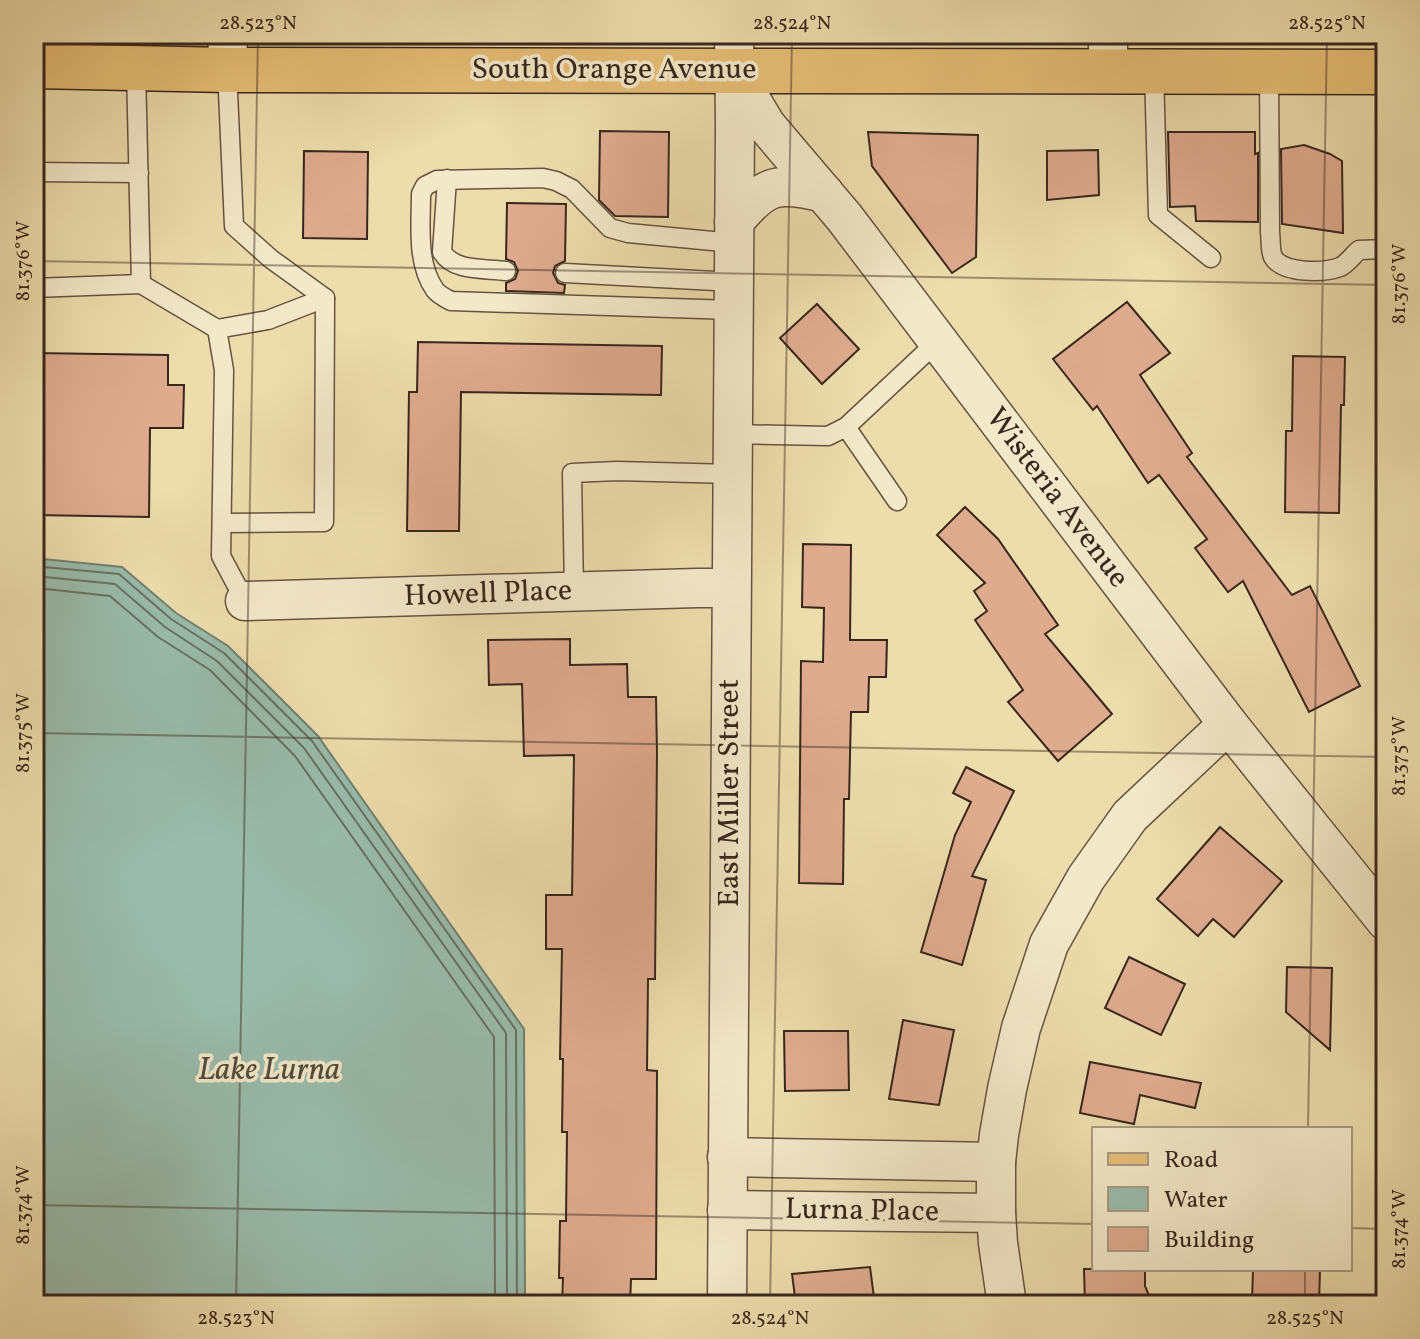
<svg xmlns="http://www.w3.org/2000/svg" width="1420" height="1339" viewBox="0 0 1420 1339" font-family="Vollkorn,serif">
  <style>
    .water { fill: #99bbac; stroke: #728072; stroke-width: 2 }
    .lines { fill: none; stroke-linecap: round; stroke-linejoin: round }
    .shore { stroke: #687164; stroke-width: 2 }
    .building { fill: #dfab8f; stroke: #38271c; stroke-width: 2 }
    .service-casing { stroke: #655440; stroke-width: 21 }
    .minor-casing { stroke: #655440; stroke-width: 41 }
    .primary-casing { stroke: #38271c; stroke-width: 47 }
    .service { stroke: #f3e9ca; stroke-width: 18 }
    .minor { stroke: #f3e9ca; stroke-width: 38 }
    .primary { stroke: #e6be76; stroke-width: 44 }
    .ticks { fill: none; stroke: #38271c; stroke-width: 2; stroke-opacity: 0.45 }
    .labels { text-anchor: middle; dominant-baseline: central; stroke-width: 7; stroke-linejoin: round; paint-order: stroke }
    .street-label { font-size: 30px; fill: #38271c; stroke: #f3e9ca }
    .water-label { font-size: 32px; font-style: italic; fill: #504c40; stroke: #f3e9ca }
    .neatline { fill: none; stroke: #38271c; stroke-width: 3 }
    .ticks-label { font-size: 20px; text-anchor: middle; fill: #38271c }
  </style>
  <rect width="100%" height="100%" fill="#edddad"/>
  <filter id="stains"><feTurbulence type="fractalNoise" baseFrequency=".0025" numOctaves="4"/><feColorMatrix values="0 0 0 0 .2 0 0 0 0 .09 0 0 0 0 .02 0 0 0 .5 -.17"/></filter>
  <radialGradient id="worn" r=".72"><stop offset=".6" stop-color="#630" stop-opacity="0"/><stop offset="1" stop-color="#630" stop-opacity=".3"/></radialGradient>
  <!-- water -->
  <path class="water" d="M43,559L122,567L176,613L228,646L318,736L524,1029L525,1305H34V561Z"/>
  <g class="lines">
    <!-- shore -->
    <g class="shore">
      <path d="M34,568L44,567L119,574L171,619L224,653L312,741L516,1030L517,1305"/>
      <path d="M34,578L45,577L115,584L165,627L217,661L304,748L506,1033L507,1305"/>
      <path d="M34,590L46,589L110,596L158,637L210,670L295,756L494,1037L495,1305"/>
    </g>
  </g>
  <!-- building -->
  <g class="building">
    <path d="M600,131L669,132L668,217L615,216L599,200Z"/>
    <path d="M868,132L978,135L976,257L952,273L872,166Z"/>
    <path d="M1168,132H1255V154L1258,153V222L1196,221L1195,206L1170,207Z"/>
    <path d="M1304,145L1330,154L1342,161L1343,233L1282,224L1281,149Z"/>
    <path d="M1098,150L1099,195L1047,200V151Z"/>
    <path d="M304,151L368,152L367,239L303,238Z"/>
    <path d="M507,203L566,204L565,261L555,266L553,273L558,283L565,285L564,293L506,291V283L515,279L518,271L514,262L506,259Z"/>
    <path d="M1127,302L1170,353L1140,375L1192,453L1187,457L1292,595L1310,586L1360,686L1309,712L1243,581L1228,592L1195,548L1207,539L1159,475L1148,483L1097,406L1093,410L1053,359Z"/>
    <path d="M817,304L859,349L822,384L780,338Z"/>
    <path d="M418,342L662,346L661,395L461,392L459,531H407L409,392H417Z"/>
    <path d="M34,353L168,355V385H184L183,428H150L149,517L34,515Z"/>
    <path d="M1293,356L1345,357L1344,405H1341L1339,513L1285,512L1286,431H1292Z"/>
    <path d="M965,507L998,539L1058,625L1045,634L1112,714L1058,761L1008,702L1023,690L975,620L987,611L974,591L985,583L937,535Z"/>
    <path d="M803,544L851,545L850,640H887L886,677H869L868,712H851L849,799H844L843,884L799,883L801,661L823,662L824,608L802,607Z"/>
    <path d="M570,639V665L627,664L628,697H656L657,753L655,979H648L647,1070L657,1071L656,1279H631L630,1305H562L563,1278H559L560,1221H566L567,1132H562L563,1059H560L562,949H546V895H572L574,755L524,756L522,684L489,685L488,640Z"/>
    <path d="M966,767L1014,791L972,876L986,880L962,965L921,952L955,835L971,802L953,793Z"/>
    <path d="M1220,827L1282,881L1234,937L1213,919L1198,936L1157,899Z"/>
    <path d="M1129,957L1185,984L1161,1035L1105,1008Z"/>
    <path d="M1287,967L1332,968L1330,1050L1286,1012Z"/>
    <path d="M903,1020L954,1030L939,1105L889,1099Z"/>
    <path d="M784,1031H848L849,1090L785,1091Z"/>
    <path d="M1090,1062L1201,1083L1195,1108L1140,1095L1134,1124L1080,1113Z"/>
    <path d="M870,1267L875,1305H796L792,1274Z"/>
    <path d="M1084,1269H1145V1286L1153,1305H1085Z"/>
    <path d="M1253,1269H1320L1319,1304L1252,1302Z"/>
  </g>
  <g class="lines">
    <defs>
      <g id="service">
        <path d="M82,66L83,34"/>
        <path d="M136,68L141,284"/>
        <path d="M1154,71L1158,215L1211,258"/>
        <path d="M1269,71L1270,232C1271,239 1270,251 1273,257C1283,274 1324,273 1340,267C1347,264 1353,255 1359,250L1386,249"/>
        <path d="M34,172L139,173"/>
        <path d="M447,179L442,252C454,272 485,268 506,271"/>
        <path d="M565,273L734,282"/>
        <path d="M34,288L141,284L217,329L224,370L221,556L245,601"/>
        <path d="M733,310L451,301C445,298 439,295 435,290C416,263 421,224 421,194L425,186L437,180L543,178L556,181L572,189L610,228L628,233L734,243"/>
        <path d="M217,329L268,320L325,298"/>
        <path d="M846,427L897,501"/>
        <path d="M732,434L828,436L846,427L938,341"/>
        <path d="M222,523L324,522L325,298L271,259L234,226L227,70"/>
        <path d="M574,592L572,473L617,471L732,474"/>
      </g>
      <g id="minor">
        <path d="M227,70L228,34"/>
        <path d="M1108,71V34"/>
        <path d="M735,73L766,125L844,217L1228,724L1386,921"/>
        <path d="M734,222C765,184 777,181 824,193"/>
        <path d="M245,601L697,588H731"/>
        <path d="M727,1157L996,1162"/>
        <path d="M727,1210L996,1213"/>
        <path d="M727,1305L735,125L734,34"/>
        <path d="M1007,1305L998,1243L996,1213V1162L999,1135L1007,1089L1021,1028L1049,944L1086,878L1130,816L1228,724"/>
      </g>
      <path id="primary" d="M34,66L227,70L1386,72"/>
    </defs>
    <!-- service casing -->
    <use href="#service" class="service-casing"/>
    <!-- minor casing -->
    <use href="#minor" class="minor-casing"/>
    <!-- primary casing -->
    <use href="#primary" class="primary-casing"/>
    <!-- service -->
    <use href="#service" class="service"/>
    <!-- minor -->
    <use href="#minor" class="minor"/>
    <!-- primary -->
    <use href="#primary" class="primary"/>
  </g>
  <!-- ticks -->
  <path class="ticks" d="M34,261L1386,285M34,733L1386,757M1308,1129L1327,34M34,1205L1094,1224M1350,1228L1386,1229M236,1305L258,34M770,1305L792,34M1305,1305V1269"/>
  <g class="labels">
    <!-- street labels -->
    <g class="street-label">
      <text x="614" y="70">South Orange Avenue</text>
      <text transform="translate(1057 498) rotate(53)">Wisteria Avenue</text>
      <text transform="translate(488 594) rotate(-2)">Howell Place</text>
      <text transform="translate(730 793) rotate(-90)">East Miller Street</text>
      <text transform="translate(862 1211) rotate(1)">Lurna Place</text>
    </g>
    <!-- water labels -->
    <g class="water-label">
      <text x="269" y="1071">Lake Lurna</text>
    </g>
  </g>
  <!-- margin -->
  <rect width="1420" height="1339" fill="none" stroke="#edddad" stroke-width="88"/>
  <!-- legend -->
  <rect x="1092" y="1127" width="260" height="144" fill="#f3e9ca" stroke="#a89b84" stroke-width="2"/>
  <rect x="1108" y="1153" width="40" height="12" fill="#e6be76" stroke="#a89b84" stroke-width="2"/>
  <text x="1164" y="1167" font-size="24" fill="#38271c">Road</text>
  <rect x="1108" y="1187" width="40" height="24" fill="#99bbac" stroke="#a89b84" stroke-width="2"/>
  <text x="1164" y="1207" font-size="24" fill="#38271c">Water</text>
  <rect x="1108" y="1227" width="40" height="24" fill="#dfab8f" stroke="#a89b84" stroke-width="2"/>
  <text x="1164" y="1247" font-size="24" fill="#38271c">Building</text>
  <rect x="44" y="44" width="1332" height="1251" class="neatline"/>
  <g class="ticks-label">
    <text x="258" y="29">28.523°N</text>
    <text x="792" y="29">28.524°N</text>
    <text x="1327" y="29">28.525°N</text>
    <text transform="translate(22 261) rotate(-90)" y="7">81.376°W</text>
    <text transform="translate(1398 284) rotate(-90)" y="7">81.376°W</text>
    <text transform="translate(22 733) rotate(-90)" y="7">81.375°W</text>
    <text transform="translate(1398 756) rotate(-90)" y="7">81.375°W</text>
    <text transform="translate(22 1205) rotate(-90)" y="7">81.374°W</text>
    <text transform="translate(1398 1229) rotate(-90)" y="7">81.374°W</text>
    <text x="236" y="1324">28.523°N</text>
    <text x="770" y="1324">28.524°N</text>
    <text x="1305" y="1324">28.525°N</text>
  </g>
  <rect width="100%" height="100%" filter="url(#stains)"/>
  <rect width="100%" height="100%" fill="url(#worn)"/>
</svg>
